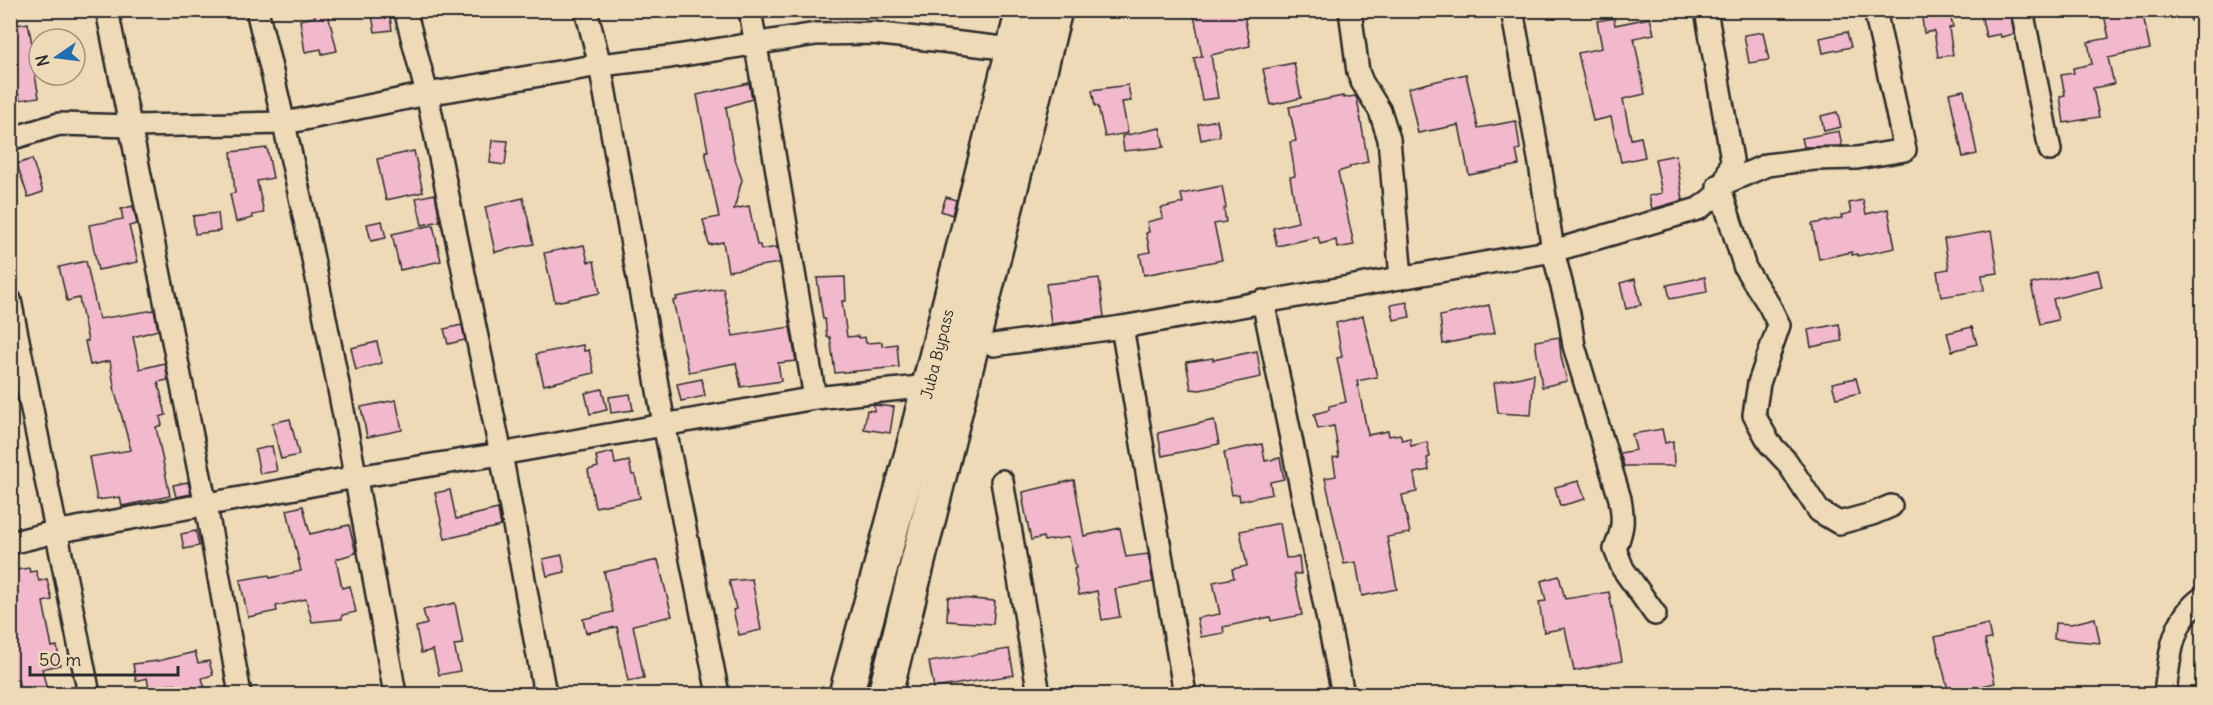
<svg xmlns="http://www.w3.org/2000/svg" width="2213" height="705" viewBox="0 0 2213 705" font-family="Delius,sans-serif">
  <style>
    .building { fill: #f2b9cc; stroke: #2b2b2b; stroke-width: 1.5 }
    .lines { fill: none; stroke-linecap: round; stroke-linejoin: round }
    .minor-casing { stroke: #2b2b2b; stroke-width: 26 }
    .primary-casing { stroke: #2b2b2b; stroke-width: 38 }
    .minor { stroke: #efdab8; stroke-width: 21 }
    .primary { stroke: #efdab8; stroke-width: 33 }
    .labels { text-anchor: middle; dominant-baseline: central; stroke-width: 5; stroke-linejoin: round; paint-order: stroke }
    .street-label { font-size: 16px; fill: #2b2b2b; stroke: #efdab8 }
  </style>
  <rect width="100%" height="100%" fill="#efdab8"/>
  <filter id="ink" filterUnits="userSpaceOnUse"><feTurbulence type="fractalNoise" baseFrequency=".0167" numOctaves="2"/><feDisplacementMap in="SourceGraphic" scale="12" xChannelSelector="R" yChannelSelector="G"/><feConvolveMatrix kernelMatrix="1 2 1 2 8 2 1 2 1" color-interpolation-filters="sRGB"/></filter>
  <g filter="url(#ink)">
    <!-- building -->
    <g class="building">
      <path d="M314,10H327L337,51L322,54L321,49L305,52L300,20L315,17Z"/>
      <path d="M371,10H389L392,30L375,32Z"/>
      <path d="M1193,10H1243L1250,46L1211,55L1218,98L1202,100L1194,58L1202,56Z"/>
      <path d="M1921,10H1949L1953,27L1949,28L1953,55L1938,57L1934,31L1924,33Z"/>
      <path d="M1980,10H2010L2014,34L2001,37L2000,34L1986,37Z"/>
      <path d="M2103,10H2142L2150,49L2108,58L2114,84L2093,88L2099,117L2064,123L2060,96L2065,95L2061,75L2074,73L2073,68L2092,64L2088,42L2109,38Z"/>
      <path d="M1614,18L1615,25L1650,18L1654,34L1634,38L1645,94L1623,99L1631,139L1641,137L1645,157L1621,162L1611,117L1593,121L1578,53L1602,48L1597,21Z"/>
      <path d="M28,23L33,49H30L39,97L20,100L19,95L10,96V63L17,62L10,26Z"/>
      <path d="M1763,32L1769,60L1749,63L1744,35Z"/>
      <path d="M1847,32L1851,47L1823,53L1820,38Z"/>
      <path d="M1294,63L1301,98L1271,105L1263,69Z"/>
      <path d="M1466,74L1478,128L1516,121L1520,149L1516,150L1519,165L1469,175L1459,125L1418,133L1408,88Z"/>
      <path d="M749,83L752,99L726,107L734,156L742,180L734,209L749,206L757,245H760L761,250L777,247L780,263L728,271L723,242L709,245L703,220L719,217L705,151H708L697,95Z"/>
      <path d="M1128,85L1131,101L1122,102L1128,133L1105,137L1098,106H1095L1092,90Z"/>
      <path d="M1964,90L1977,154L1963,157L1949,93Z"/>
      <path d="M1343,96V98L1355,96L1357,99L1368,162L1350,166V168L1338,172L1354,245L1337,248L1336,240L1320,244L1318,237L1277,246L1273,228L1298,222L1290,177L1295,176L1290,142L1296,141L1289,107Z"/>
      <path d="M1837,112L1841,127L1824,131L1821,116Z"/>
      <path d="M1217,120L1220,136L1201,140L1198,124Z"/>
      <path d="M1160,128L1164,147L1124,151L1122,136Z"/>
      <path d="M1839,131L1842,146L1804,147L1802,138Z"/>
      <path d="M492,140L508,141L505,165L490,163Z"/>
      <path d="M267,148L273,178L257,181L264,213L252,215L253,218L236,222L230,194L235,193L231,152Z"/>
      <path d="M414,151L423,192L386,200L377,159Z"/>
      <path d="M1676,155L1683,200L1652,209L1649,196L1662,193L1655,159Z"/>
      <path d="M32,159L43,192L28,197L17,164Z"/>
      <path d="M1222,186L1226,208L1224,209L1226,222L1214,224L1222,260L1144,275L1140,254L1150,252L1146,233L1149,232L1147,222L1163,218L1161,208L1183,203L1181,194Z"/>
      <path d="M435,194L440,221L422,225L416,198Z"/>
      <path d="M946,197L956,200L952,215L941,211Z"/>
      <path d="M523,198L534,244L495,252L485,207Z"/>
      <path d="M1863,200L1866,214L1888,209L1895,248L1858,256L1857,254L1852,255V252L1819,259L1812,224L1842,218L1841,215L1851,213L1849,203Z"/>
      <path d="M133,206L137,224L129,226L138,262L98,270L89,225L123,219L121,209Z"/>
      <path d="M218,213L220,231L195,234L193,216Z"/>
      <path d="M382,221L386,238L371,241L367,224Z"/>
      <path d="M433,225L441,261L400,270L392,234Z"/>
      <path d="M1991,231L1998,273L1982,275L1984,290L1941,297L1937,271L1949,269L1944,239Z"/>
      <path d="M584,245L588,262L594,261L600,293L555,302L544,253Z"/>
      <path d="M86,261L99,319L154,310L158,330L133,337L140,369L165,363L168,380L158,382L166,415L160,417L162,425L156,427L170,496L122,506L120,497L97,500L89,457L131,450L115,392L110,361L90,365L85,341H88L79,298L67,301L59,267Z"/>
      <path d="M2098,270L2102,287L2053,299L2058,320L2040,324L2031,284Z"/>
      <path d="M845,277L846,301H842L847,337L858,336L859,338L865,337L866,343L882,342V346L897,344L899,367L835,373L830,337H827L825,319H823L817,278Z"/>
      <path d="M1705,277L1707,292L1670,299L1667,285Z"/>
      <path d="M1099,278L1104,317L1051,324L1046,284Z"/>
      <path d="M1635,279L1641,305L1626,309L1620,283Z"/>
      <path d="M723,288L733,336L790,327L796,361L778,363L781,381L741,387L736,363L689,372L673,301L677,300L676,297Z"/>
      <path d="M1407,302L1410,317L1394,320L1391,305Z"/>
      <path d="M1489,305L1495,333L1443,344L1440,316Z"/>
      <path d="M1363,316L1377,377L1357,381L1368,435L1388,431L1389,436L1400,434L1402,440L1410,438L1411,446L1427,442L1430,457L1427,458L1429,470L1414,473L1417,492L1402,495L1410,533L1387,537L1397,589L1362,596L1356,562L1344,564L1325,478L1336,476L1333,458L1339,457L1334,426L1318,429L1314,414L1329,410V406L1346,402L1337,358L1342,357L1336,323Z"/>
      <path d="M1839,324L1842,341L1811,347L1808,330Z"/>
      <path d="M462,325L465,340L448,344L444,329Z"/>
      <path d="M1972,327L1977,344L1952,351L1947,333Z"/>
      <path d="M1559,337L1561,356L1567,381L1542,387L1535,341Z"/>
      <path d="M377,342L382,363L356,370L351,348Z"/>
      <path d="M583,345L584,351L589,350L594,373L544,385L536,354Z"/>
      <path d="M1257,351L1261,377L1200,390L1191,389L1186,362L1213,358V360Z"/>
      <path d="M1534,374L1531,415L1498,413L1494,383Z"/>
      <path d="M1856,378L1860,393L1836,398L1832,383Z"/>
      <path d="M702,379L705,396L681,401L677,384Z"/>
      <path d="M602,389L607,410L590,414L585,393Z"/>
      <path d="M630,394L633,410L611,413L609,397Z"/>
      <path d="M396,400L402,430L367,437L361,407Z"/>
      <path d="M874,405L894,407L890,433L864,429L867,410L874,411Z"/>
      <path d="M290,419L299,455L281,459L272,423Z"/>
      <path d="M1214,420L1219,444L1162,456L1158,433Z"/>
      <path d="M1662,429L1665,443L1673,441L1674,466H1624L1620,453L1636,450L1632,434Z"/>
      <path d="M1262,444L1265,461L1280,458L1284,479L1270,482L1272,494L1240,501L1239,494L1232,495L1224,452Z"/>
      <path d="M272,446L277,471L260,474L255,450Z"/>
      <path d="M613,452L615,464L629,461L632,475H635L640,498L595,507L588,470L598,467L596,456Z"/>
      <path d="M1074,480L1084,536L1120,528L1126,557L1148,554L1153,582L1115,589L1120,617L1102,620L1097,591L1079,595L1074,569L1076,568L1069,537L1044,541L1043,537L1031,540L1023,501H1024L1023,492Z"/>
      <path d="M1579,481L1585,499L1560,506L1555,487Z"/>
      <path d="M188,482L191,494L176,497L173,485Z"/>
      <path d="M450,490L456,519L498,509L501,526L445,539L435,493Z"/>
      <path d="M303,506L310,534L349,525L356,553L336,559L342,588L350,586L356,612L342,615V619L312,622L306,599L276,606L277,611L248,617L240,580L269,575L270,578L301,571L287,510Z"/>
      <path d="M1280,523L1286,558L1299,557L1301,574H1294L1302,615L1271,621L1270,617L1223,627L1224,633L1201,637L1197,618L1220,614L1213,582L1234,578L1232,569L1247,566L1240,531Z"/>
      <path d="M196,531L199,546L184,549L181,534Z"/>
      <path d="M562,555L565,572L547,576L543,559Z"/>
      <path d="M658,560L672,616L633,625L644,678L628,681L617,627L586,633L583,619L613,612L604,572Z"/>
      <path d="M29,568L30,572L36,571L39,581L47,579L52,600L43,602L52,647L57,646L60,665L42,669L48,694H21L18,679L10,681V571Z"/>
      <path d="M1559,576L1565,599L1609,592L1622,661L1574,671L1565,628L1544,632L1539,602L1546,601L1541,581Z"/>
      <path d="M752,579L761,630L739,635L733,610L736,609L729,581Z"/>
      <path d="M948,597L995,601L993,624L947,621Z"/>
      <path d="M455,603L463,644L454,645L460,671L439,675L433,650L421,653L416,627L427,624L423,610Z"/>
      <path d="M2095,618L2100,643L2054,639L2055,623L2071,624Z"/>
      <path d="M1988,624L1991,639L1985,640L1995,683L1949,694L1935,637Z"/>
      <path d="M1009,649L1014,675L934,688L929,662Z"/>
      <path d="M195,652L198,663L209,661L213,675L202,678L205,689L176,694L174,684L149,689L147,678L136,681L133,664L158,661Z"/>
    </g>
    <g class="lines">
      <defs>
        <g id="minor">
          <path d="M107,10L206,506L240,694"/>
          <path d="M257,10C313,236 354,466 395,694"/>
          <path d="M405,10L427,94L501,454L545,694"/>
          <path d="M586,10L600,65L664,424L718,694"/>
          <path d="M750,10L815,398"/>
          <path d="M1350,10L1358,72L1362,82L1380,111L1389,139L1401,278"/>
          <path d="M1512,10L1540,164L1553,251L1569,314L1574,346L1620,499C1624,521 1623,529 1615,549L1623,569L1655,614"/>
          <path d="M2022,10L2050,150"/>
          <path d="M2199,10L2202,15"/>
          <path d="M10,139L59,124L132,126L285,123L427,94L600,65L670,57L816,34L873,33L1012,49"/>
          <path d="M1719,185L1745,268L1769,305L1779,325L1759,383L1754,415L1770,444L1787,462L1819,511L1839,523L1872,514L1891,506"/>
          <path d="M1718,186L1767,165L1814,159L1857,158L1905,150L1875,10"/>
          <path d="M10,300L89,694"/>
          <path d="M1263,301L1343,694"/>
          <path d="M1122,327L1185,694"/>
          <path d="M994,345L1122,327L1553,251L1698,209C1721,194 1725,187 1732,160L1706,10"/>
          <path d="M1002,481L1039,694"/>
          <path d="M10,543L55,532L356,477L501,454L815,398L929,386"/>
          <path d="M2165,694C2169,660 2171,620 2202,598"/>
        </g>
        <g id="primary">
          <path id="s1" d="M846,694L913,449L1023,10"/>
          <path d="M885,694L1055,10"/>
        </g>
      </defs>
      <!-- minor casing -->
      <use href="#minor" class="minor-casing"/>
      <!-- primary casing -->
      <use href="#primary" class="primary-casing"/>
      <!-- minor -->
      <use href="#minor" class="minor"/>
      <!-- primary -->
      <use href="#primary" class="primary"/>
    </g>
  </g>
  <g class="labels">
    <!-- street labels -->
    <g class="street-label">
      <text stroke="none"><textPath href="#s1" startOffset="352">Juba Bypass</textPath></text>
    </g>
  </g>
  <!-- margin -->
  <rect width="2213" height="705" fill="none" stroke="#efdab8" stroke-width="36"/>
  <rect x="18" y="18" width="2177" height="669" fill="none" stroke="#2b2b2b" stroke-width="2" filter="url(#ink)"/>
  <!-- north arrow -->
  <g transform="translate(57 57) rotate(256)"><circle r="28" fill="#efdab8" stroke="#a19480" stroke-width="1.5"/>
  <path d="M0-4.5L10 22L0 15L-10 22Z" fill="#1f6fb2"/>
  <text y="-9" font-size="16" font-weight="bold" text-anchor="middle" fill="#2b2b2b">N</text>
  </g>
  <!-- scale -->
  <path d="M30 666v9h148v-9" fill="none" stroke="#2b2b2b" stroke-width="3"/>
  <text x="39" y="666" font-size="18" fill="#2b2b2b" stroke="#efdab8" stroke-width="4.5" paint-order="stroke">50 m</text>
</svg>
